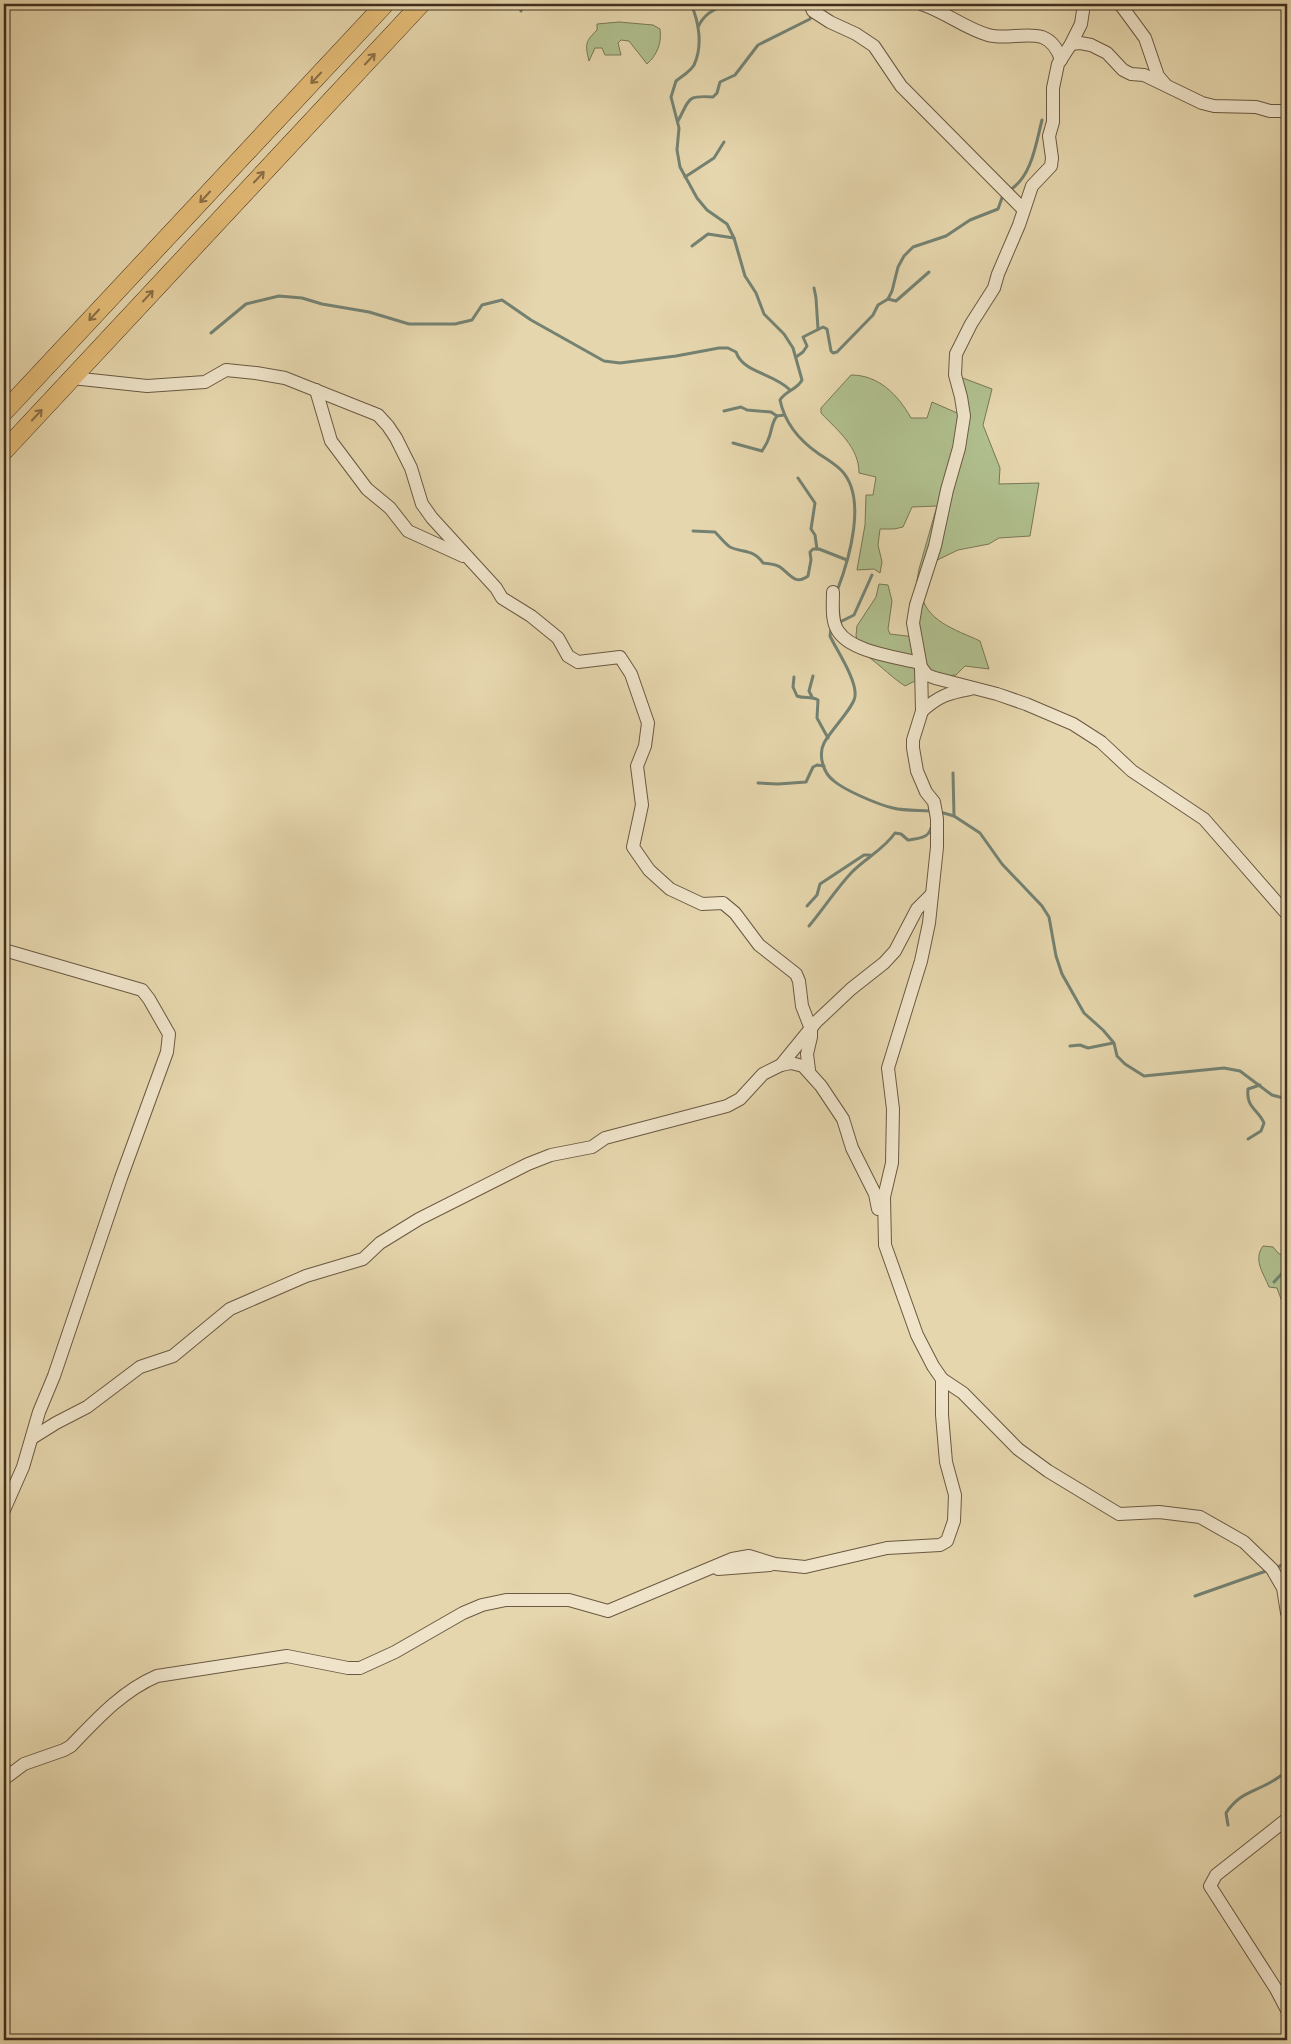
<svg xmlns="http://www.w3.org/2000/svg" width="1291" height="2044" viewBox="0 0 1291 2044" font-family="'IM FELL French Canon',serif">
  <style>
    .green { fill: #b0bf8e; stroke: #787756 }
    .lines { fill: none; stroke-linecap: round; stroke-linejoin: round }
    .stream { stroke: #748272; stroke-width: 3 }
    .minor-casing { stroke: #6a5942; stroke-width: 14 }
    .highway-casing { stroke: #402f1e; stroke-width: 19 }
    .minor { stroke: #efe4ca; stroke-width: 12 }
    .highway { stroke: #e3bb76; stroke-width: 18 }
    .oneway { stroke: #896e46 }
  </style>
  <rect width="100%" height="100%" fill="#e6d6ad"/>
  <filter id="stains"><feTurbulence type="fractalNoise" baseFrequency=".004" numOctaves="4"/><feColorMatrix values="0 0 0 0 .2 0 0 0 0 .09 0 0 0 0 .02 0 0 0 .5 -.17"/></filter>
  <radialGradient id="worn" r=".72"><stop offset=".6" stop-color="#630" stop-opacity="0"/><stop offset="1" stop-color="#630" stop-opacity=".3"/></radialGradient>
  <!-- green -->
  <g class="green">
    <path d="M619,22L653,25L660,29C662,43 657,55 647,64L629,41L621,40L618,43L621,55H605L602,48H595L589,61C585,44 585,42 597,30V24Z"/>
    <path d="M851,375C879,375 898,395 911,418H927L932,402L964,416L955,375L992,389L983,425L1000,468L999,484L1039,483L1030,536L999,538L989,544L958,550L929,564C927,572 921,582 921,590C923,621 957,630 980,641L989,669L965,666L956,675L921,678L905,686C888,675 877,661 859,651L856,635L857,626L876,597L879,584L888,585L892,601L888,629L890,634L915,637L914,597L919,569L937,506L912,507L903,527L894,529H880L878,545L882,562L880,573L874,569L857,570L865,525L866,495H873L876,477L859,473C859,447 838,431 821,413V408Z"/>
    <path d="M1263,1246L1273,1247L1279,1254H1287V1309L1285,1310L1277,1288L1269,1287C1263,1272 1253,1260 1263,1246Z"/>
  </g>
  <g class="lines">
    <!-- stream -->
    <g class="stream">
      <path d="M521,4V11"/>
      <path d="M691,4C699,22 703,46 694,65C690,72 682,76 676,81L671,97L679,128L677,150L680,167L697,198L707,210L727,224L734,238L745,276L756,293L764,314L784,334L793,348L802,380C797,390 786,390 780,400C785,424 800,441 819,454C827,459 835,464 841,470C868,497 849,560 837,591"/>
      <path d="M698,27C704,14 713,10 725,4"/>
      <path d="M678,121C690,99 686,95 713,97L717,93L720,82L735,75L758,45L810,19L812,14"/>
      <path d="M685,177L714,158L724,142"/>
      <path d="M1010,190C1032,176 1036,143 1042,120"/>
      <path d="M692,246L708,234L734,238"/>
      <path d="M814,288L816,298L818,329"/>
      <path d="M888,299L896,301L929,272"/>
      <path d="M211,333L246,304L279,296L302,298L322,304L369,312L409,324H455L472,320L482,305L502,300L531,320L604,361L620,363L676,356L719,348H728L736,352C743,373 774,373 790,390"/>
      <path d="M796,357L803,352L807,346L803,337L823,327L827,329L831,351L833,353L837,352L873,315L878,305L888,299L892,291L898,267L904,256L913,247L946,236L970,220L998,209L1003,195"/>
      <path d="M724,411L741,407L747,410L771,412L777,416"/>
      <path d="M733,443L762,451C764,447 767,444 768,440C772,432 771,423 777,416L784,415"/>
      <path d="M798,478L815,503L811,529L815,535L817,549"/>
      <path d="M693,531L715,532C719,536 725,544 730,547C742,553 754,549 763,563C769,564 775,564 780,567C790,574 795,586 808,576L811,560L810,552L813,549H819L847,560"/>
      <path d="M838,623L854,615L872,575"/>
      <path d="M831,629L830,636C837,651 857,680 855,696C855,706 830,731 824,743C818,755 823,773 834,781C844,790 879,805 893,808C905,811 919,810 931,811"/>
      <path d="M794,677L793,687L797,696C805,699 811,696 818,700L817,718L828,738"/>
      <path d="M812,697L809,691L813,676"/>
      <path d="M953,773L954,816"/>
      <path d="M758,783L778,784L806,782L813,767L817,765L824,766"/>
      <path d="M940,812L954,816L980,833L1002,864L1042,906L1049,917L1056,956L1062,974L1084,1013L1103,1030L1114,1043L1117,1056L1125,1064L1144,1076L1224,1068L1240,1071L1272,1095L1287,1099"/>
      <path d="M807,906L817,895L820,884L864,855H870"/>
      <path d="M809,926C824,908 836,889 852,872C866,858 884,849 895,833L901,834L908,840C917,839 929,838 931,828"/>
      <path d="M1070,1046L1080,1045L1088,1048L1113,1043"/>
      <path d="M1248,1139L1261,1131L1264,1123C1258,1109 1246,1108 1248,1089L1260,1085"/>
      <path d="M1274,1282L1287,1268"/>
      <path d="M1275,1568L1287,1563"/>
      <path d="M1195,1596L1269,1570"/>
      <path d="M1228,1825L1226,1813C1239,1793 1252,1793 1271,1782C1277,1779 1282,1775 1287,1771"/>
    </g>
    <defs>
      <g id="minor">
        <path d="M810,4L813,11L830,22L856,34L874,46L901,86L1023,209"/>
        <path d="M921,4C944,11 964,28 988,35C1005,40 1025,32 1042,37C1053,41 1058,50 1061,60"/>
        <path d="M1084,4L1081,24L1071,44L1058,64L1053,88V122L1049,136L1052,158L1051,166L1032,186L1019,225L998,274L994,288L971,324L956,354L955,375L961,397L964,416L959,448L947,490L935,546L916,605L913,623L921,667L927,675L935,678L997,694L1026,704L1073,724L1101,742L1132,771L1204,819L1287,914"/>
        <path d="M1120,4L1145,38L1158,76L1165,84"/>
        <path d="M1071,44L1080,43L1091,45L1107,53L1123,70L1131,74L1144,75L1202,103L1214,106L1256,107L1270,111H1287"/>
        <path d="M72,378L147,386L205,382L226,370L256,373L285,378L378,415L388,426L396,438L411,468L422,504L432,518L496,588L502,598L531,616L558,638L568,656L578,662L620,657L631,674L648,723L645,746L637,766L642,805L633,847L649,870L670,889L702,904L723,903L735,913L759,945L796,974L799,981L802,1006L811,1029V1037L807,1054L809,1070"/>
        <path d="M316,390L331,441L367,489L390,508L408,531L463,556"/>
        <path d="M833,592C833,604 831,621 838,631C851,652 897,657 920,663"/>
        <path d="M921,667L922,711L913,740V748L917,771L926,792L934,802L937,819V847L929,923L921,961L888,1068L893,1109L892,1163L884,1197L885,1245L917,1335L933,1366L942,1379L963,1393L1018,1449L1048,1471L1119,1514L1159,1512L1200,1517L1244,1542L1272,1569L1283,1588L1287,1613"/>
        <path d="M922,711C939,696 948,693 970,689"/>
        <path d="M4,950L142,990L149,999L169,1034L167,1052L121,1178L54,1376L39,1412L23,1467L4,1510"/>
        <path d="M781,1065L791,1063L803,1066L821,1086L843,1119L852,1148L875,1194L878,1209"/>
        <path d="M32,1438L56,1423L87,1407L140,1367L173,1356L230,1309L306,1276L363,1259L380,1243L419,1219L528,1164L551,1155L592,1147L605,1138L727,1106L740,1099L763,1074L781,1065L816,1022L851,989L884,963L895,951L917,909L932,894"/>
        <path d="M718,1569L770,1565"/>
        <path d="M4,1779L24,1764L64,1750L71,1746C96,1720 122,1691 157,1676L287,1656L348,1668H360L395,1652L463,1613L482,1605L506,1600H569L608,1611L732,1559L749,1556L775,1564L805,1567L887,1548L940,1545L947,1541L954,1521L955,1495L946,1462L942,1415V1379"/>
        <path d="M1287,1819L1216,1875L1210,1886L1276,1989L1287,2010"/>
      </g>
      <g id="highway">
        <path d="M4,412L385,4"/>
        <path d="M4,451L421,4"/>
      </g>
    </defs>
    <!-- minor casing -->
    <use href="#minor" class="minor-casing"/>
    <!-- highway casing -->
    <use href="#highway" class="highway-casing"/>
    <!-- minor -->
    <use href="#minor" class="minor"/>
    <!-- highway -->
    <use href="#highway" class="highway"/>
  </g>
  <!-- one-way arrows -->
  <defs><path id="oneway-shaft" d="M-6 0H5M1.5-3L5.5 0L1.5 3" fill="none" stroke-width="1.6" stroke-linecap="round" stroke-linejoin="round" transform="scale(1.25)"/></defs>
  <g class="oneway">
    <use href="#oneway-shaft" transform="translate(370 59) rotate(-47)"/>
    <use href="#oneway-shaft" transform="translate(316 78) rotate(133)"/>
    <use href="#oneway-shaft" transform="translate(259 177) rotate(-47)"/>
    <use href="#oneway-shaft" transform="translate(205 197) rotate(133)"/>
    <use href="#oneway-shaft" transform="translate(148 296) rotate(-47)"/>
    <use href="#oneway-shaft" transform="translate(94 315) rotate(133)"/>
    <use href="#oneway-shaft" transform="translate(37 415) rotate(-47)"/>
  </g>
  <!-- margin -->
  <rect width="1291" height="2044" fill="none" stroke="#e6d6ad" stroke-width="20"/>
  <rect x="5" y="5" width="1281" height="2034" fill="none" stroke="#402f1e" stroke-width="2.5"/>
  <rect x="10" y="10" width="1271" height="2024" fill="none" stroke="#402f1e"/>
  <rect width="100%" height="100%" filter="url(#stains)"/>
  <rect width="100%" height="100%" fill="url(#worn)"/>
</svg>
